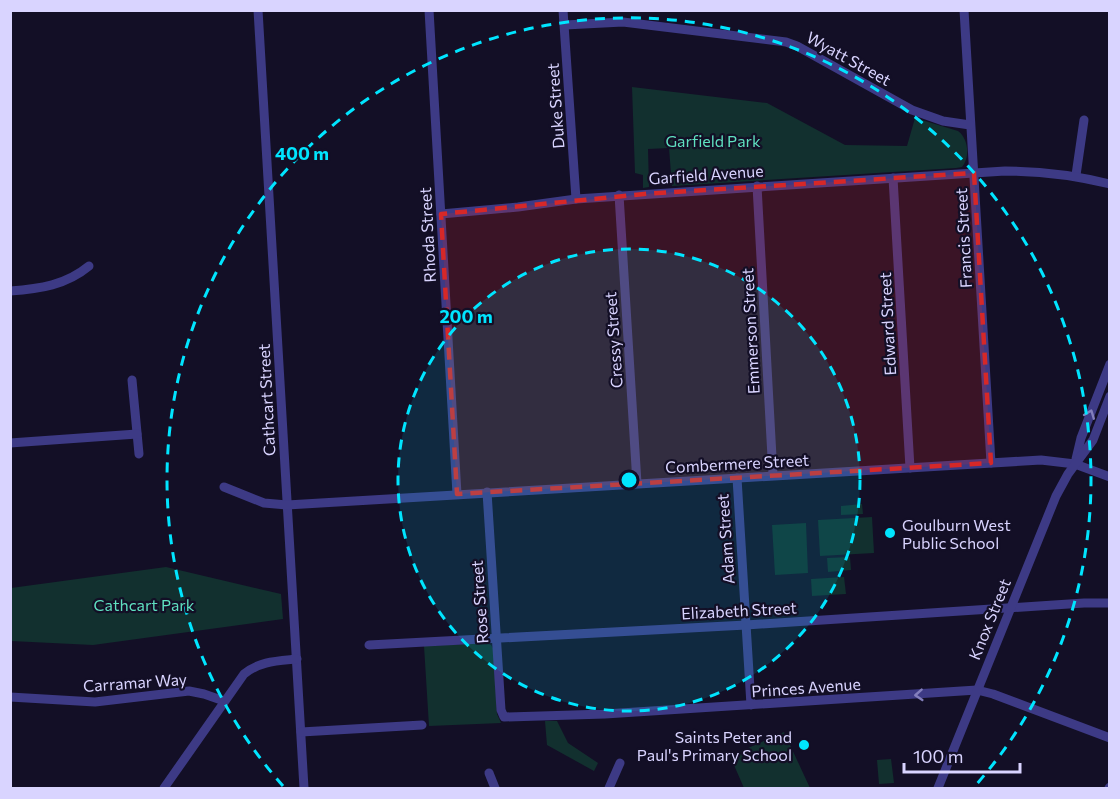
<svg xmlns="http://www.w3.org/2000/svg" width="1120" height="799" viewBox="0 0 1120 799" font-family="Commissioner,sans-serif">
  <style>
    .green { fill: #12302f }
    .lines { fill: none; stroke-linecap: round; stroke-linejoin: round }
    .minor { stroke: #3d3a85; stroke-width: 9 }
    .oneway { stroke: #837fbc }
    .marked { fill: #d62828; fill-opacity: 0.2; stroke: #d62828; stroke-width: 4.5; stroke-dasharray: 12 8; stroke-linejoin: round }
    .ring { fill: none; stroke: #00e5ff; stroke-width: 3; stroke-dasharray: 10 8 }
    .poi-dot { fill: #00e5ff; stroke: #130f26; stroke-width: 2 }
    .labels { text-anchor: middle; dominant-baseline: central; stroke-width: 4.5; stroke-linejoin: round; paint-order: stroke }
    .street-label { font-size: 16px; fill: #d9d4ff; stroke: #130f26 }
    .park-label { font-size: 16px; fill: #5fe0c0; stroke: #130f26 }
    .poi-label { font-size: 16px; fill: #d9d4ff; stroke: #130f26; text-anchor: start }
    .centre { fill: #00e5ff; stroke: #130f26; stroke-width: 3 }
    .ring-label { font-size: 18px; text-anchor: middle; font-weight: bold; fill: #00e5ff; stroke: #130f26; stroke-width: 4.5; stroke-linejoin: round; paint-order: stroke }
  </style>
  <rect width="100%" height="100%" fill="#130f26"/>
  <!-- green -->
  <g class="green">
    <path d="M632,87L767,103L845,145L907,146L915,118L958,131C969,139 970,158 962,167L956,168L672,186L669,148L648,149L649,187L643,188V175L635,173Z"/>
    <path d="M862,504L863,514L841,515V506Z"/>
    <path d="M872,517L874,553L820,556L818,520Z"/>
    <path d="M806,523L808,573L775,575L772,525Z"/>
    <path d="M850,557L851,570L828,572L827,558Z"/>
    <path d="M166,567L281,594L283,619L93,645L11,641V588Z"/>
    <path d="M844,577L846,594L812,596L811,579Z"/>
    <path d="M486,643L491,645L494,650L497,714L501,723L429,726L424,646Z"/>
    <path d="M545,721H557L568,743L598,763L594,771L547,745Z"/>
    <path d="M784,732L810,788H744L730,756Z"/>
    <path d="M891,759L894,783L879,784L877,760Z"/>
  </g>
  <g class="lines">
    <!-- minor -->
    <g class="minor">
      <path d="M258,10L304,788"/>
      <path d="M429,10L457,494"/>
      <path d="M563,10L576,199"/>
      <path d="M964,10L991,463"/>
      <path d="M565,25L623,22L786,42L797,46L912,110L943,121L970,125"/>
      <path d="M1076,175L1084,120"/>
      <path d="M893,178L910,468"/>
      <path d="M757,186L773,475"/>
      <path d="M619,195L637,483"/>
      <path d="M441,214L518,207L576,199L1005,171C1041,171 1074,175 1110,184"/>
      <path d="M10,291C40,289 66,285 89,266"/>
      <path d="M132,380L139,454"/>
      <path d="M10,443L137,434"/>
      <path d="M1076,459L1081,438L1110,364"/>
      <path d="M737,478L751,705"/>
      <path d="M224,487L264,503L287,505L1041,460L1075,464L1110,477"/>
      <path d="M487,492L501,710L504,717L605,714L977,690L993,694L1110,738"/>
      <path d="M369,645L746,625L1084,603H1110"/>
      <path d="M10,697L95,702L189,691L204,694L224,701"/>
      <path d="M301,732L422,725"/>
      <path d="M489,773L495,788"/>
      <path d="M164,788L244,674C260,661 277,661 297,659"/>
      <path d="M609,788L620,763"/>
      <path d="M938,788L1056,496L1068,474L1093,440L1110,396"/>
      <path d="M1109,788L1110,787"/>
    </g>
  </g>
  <!-- one-way arrows -->
  <defs><path id="oneway-chevron" d="M-2-3.5L2.5 0L-2 3.5" fill="none" stroke-width="1.6" stroke-linecap="round" stroke-linejoin="round" transform="scale(1.5)"/></defs>
  <g class="oneway">
    <use href="#oneway-chevron" transform="translate(1090 414) rotate(-69)"/>
    <use href="#oneway-chevron" transform="translate(919 695) rotate(176)"/>
  </g>
  <!-- marked area -->
  <path class="marked" d="M974,173L991,463L457,494L441,214L644,194Z"/>
  <!-- distance rings -->
  <circle cx="629" cy="480" r="231" fill="#00e5ff" fill-opacity=".12"/>
  <g class="ring">
    <circle cx="629" cy="480" r="231"/>
    <path d="M283 786A462 462 0 1 1 975 786"/>
  </g>
  <!-- markers -->
  <g class="poi-dot">
    <circle cx="890" cy="533" r="6"/>
    <circle cx="804" cy="745" r="6"/>
  </g>
  <g class="labels">
    <!-- street labels -->
    <g class="street-label">
      <text transform="translate(849 58) rotate(29)">Wyatt Street</text>
      <text transform="translate(555 106) rotate(-94)">Duke Street</text>
      <text transform="translate(706 174) rotate(-4)">Garfield Avenue</text>
      <text transform="translate(427 235) rotate(-93)">Rhoda Street</text>
      <text transform="translate(963 238) rotate(-93)">Francis Street</text>
      <text transform="translate(887 324) rotate(-93)">Edward Street</text>
      <text transform="translate(750 331) rotate(-93)">Emmerson Street</text>
      <text transform="translate(613 340) rotate(-94)">Cressy Street</text>
      <text transform="translate(266 400) rotate(-93)">Cathcart Street</text>
      <text transform="translate(737 463) rotate(-3)">Combermere Street</text>
      <text transform="translate(725 539) rotate(-94)">Adam Street</text>
      <text transform="translate(479 602) rotate(-94)">Rose Street</text>
      <text transform="translate(739 610) rotate(-3)">Elizabeth Street</text>
      <text transform="translate(989 619) rotate(-68)">Knox Street</text>
      <text transform="translate(135 682) rotate(-4)">Carramar Way</text>
      <text transform="translate(806 687) rotate(-4)">Princes Avenue</text>
    </g>
    <!-- park labels -->
    <g class="park-label">
      <text x="713" y="140">Garfield Park</text>
      <text x="144" y="604">Cathcart Park</text>
    </g>
    <!-- poi labels -->
    <g class="poi-label">
      <text x="902" y="524">Goulburn West<tspan x="902" dy="18">Public School</tspan></text>
      <text x="792" y="736" text-anchor="end">Saints Peter and<tspan x="792" dy="18">Paul's Primary School</tspan></text>
    </g>
  </g>
  <circle cx="629" cy="480" r="9" class="centre"/>
  <g class="ring-label">
    <text x="302" y="160">400 m</text>
    <text x="466" y="323">200 m</text>
  </g>
  <!-- border -->
  <rect width="1120" height="799" fill="none" stroke="#d9d4ff" stroke-width="24"/>
  <!-- scale -->
  <path d="M904 763v9h116v-9" fill="none" stroke="#d9d4ff" stroke-width="3"/>
  <text x="913" y="763" font-size="18" fill="#d9d4ff" stroke="#130f26" stroke-width="4.5" paint-order="stroke">100 m</text>
</svg>
